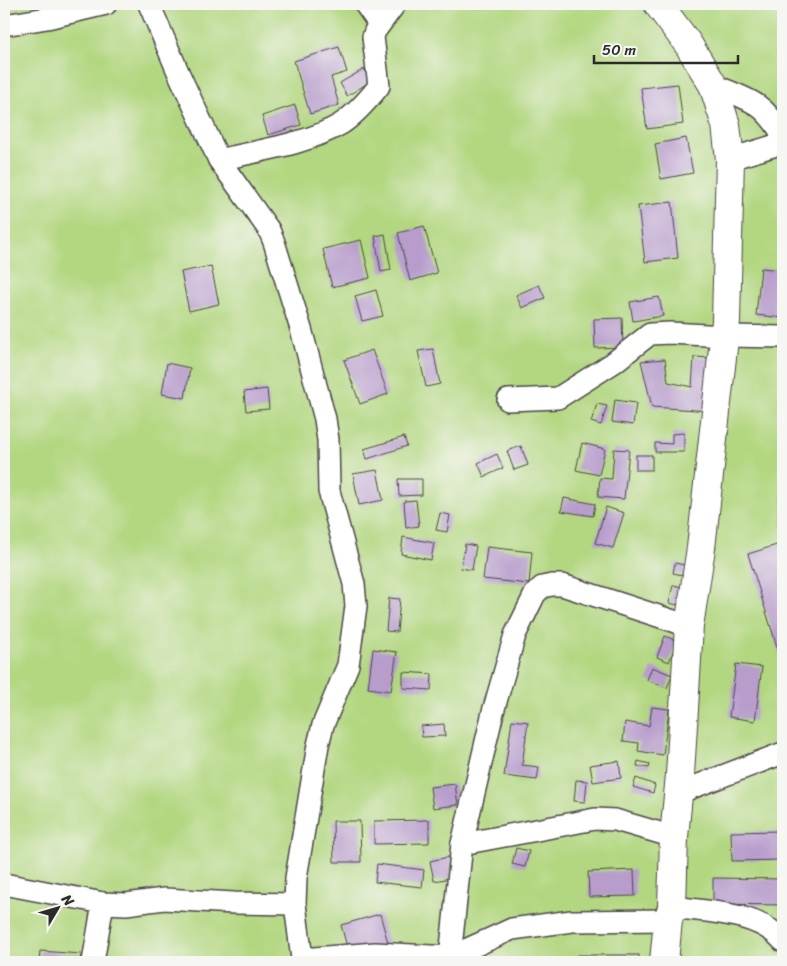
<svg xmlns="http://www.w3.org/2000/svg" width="787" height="966" viewBox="0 0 787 966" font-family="Sriracha,sans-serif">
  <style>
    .green { fill: #b2d780; stroke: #6e8156 }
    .building { fill: #b79ccc }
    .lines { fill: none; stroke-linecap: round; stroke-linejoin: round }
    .street-casing { stroke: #494744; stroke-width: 24 }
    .secondary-casing { stroke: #494744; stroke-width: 30 }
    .street { stroke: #fff; stroke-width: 21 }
    .secondary { stroke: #fff; stroke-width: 28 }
  </style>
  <rect width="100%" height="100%" fill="#f6f6f2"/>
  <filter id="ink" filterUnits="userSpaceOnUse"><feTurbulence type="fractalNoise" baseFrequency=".02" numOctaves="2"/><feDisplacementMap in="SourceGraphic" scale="10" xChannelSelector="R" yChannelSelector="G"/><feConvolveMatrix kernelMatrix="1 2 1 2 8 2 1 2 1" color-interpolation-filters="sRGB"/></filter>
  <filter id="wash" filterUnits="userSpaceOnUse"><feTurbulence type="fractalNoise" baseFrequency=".0096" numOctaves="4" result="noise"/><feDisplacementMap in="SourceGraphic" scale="20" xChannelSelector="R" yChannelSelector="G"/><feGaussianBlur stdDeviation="1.12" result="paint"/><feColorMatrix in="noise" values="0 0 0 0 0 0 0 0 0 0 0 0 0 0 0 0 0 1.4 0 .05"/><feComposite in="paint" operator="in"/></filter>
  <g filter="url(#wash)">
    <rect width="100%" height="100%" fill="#f1e6cf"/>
    <!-- green -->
    <rect class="green" x="4" y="4" width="779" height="958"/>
    <g id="blocks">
      <!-- building -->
      <g class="building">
        <path d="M339,47L347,72L331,77L339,105L310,114L294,61Z"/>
        <path d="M364,69L371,81L347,96L340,83Z"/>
        <path d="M678,84L683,124L647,129L641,88Z"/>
        <path d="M295,105L301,125L268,135L262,116Z"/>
        <path d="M686,138L693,173L661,179L655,144Z"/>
        <path d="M672,202L678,258L645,262L638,206Z"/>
        <path d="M424,226L437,273L410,281L398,233Z"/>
        <path d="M385,234L391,270L381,272L375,236Z"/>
        <path d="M361,240L370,278L332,287L323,249Z"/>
        <path d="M211,266L219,304L189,311L181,272Z"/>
        <path d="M761,268L783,270V318L756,315Z"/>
        <path d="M539,285L545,298L522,308L516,295Z"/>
        <path d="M376,290L383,316L362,321L355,296Z"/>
        <path d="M659,297L663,316L633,321L630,302Z"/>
        <path d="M622,318L623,347L595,348L594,319Z"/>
        <path d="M433,349L440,384L426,387L418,351Z"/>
        <path d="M372,350L388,394L360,404L344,360Z"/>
        <path d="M694,357L714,358L710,411L652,407L641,361L665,359L668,382L692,387Z"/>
        <path d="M167,363L190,368L185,398L162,394Z"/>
        <path d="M267,389L269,409L246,411L244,392Z"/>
        <path d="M615,400L636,403L633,425L612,422Z"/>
        <path d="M597,404L607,406L601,425L591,422Z"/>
        <path d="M684,433V452H655V443L672,444V434Z"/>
        <path d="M404,437L407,446L367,459L364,449Z"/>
        <path d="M582,443L605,449L599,475L576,470Z"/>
        <path d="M521,446L528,465L514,470L507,451Z"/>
        <path d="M614,449L629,450L624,499L598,497L600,478L612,479Z"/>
        <path d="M497,454L503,468L484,477L478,463Z"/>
        <rect x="636" y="455" width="16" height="15"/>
        <path d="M377,470L383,500L359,505L353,474Z"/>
        <path d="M398,479H422V495L399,496Z"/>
        <path d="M564,498L595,504L593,516L561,511Z"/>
        <path d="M416,500L419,526L406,528L404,501Z"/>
        <path d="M606,507L624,513L613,548L595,543Z"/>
        <path d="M440,513L450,515L447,532L436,530Z"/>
        <path d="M403,537L434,543L431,560L401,554Z"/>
        <path d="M783,543V666L748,554Z"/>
        <path d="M465,544L476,546L472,570L461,568Z"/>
        <path d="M487,547L532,552L529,584L483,579Z"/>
        <path d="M675,563L689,566L687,576L673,573Z"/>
        <path d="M673,585L686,588L682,606L669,603Z"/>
        <path d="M389,598L400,599L397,632L386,631Z"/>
        <path d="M665,636L677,641L669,662L657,657Z"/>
        <path d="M373,649L397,652L391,691L368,688Z"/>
        <path d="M736,664L762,667L755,721L729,717Z"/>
        <path d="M652,667L672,675L667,688L647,680Z"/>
        <path d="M403,672L432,674L431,690L403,688Z"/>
        <path d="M652,707L669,709L663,755L638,751L639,743L623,741L625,722L649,726Z"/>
        <path d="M512,720L528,722L522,765L539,767L537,780L504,776Z"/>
        <path d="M444,724L445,736L422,737L421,726Z"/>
        <path d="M619,761L621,778L593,782L590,765Z"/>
        <path d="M638,761L650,764L649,768L637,766Z"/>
        <path d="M636,778L655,785L653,793L633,787Z"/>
        <path d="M576,780L587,781L585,802L574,801Z"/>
        <path d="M455,784L458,805L433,808L430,787Z"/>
        <path d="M429,820V843L374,844V821Z"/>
        <path d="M333,821H360L361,862H334Z"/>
        <path d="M783,831V860L732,861L731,832Z"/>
        <path d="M516,848L529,851L525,867L512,864Z"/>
        <path d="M453,856L457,877L434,881L430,861Z"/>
        <path d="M377,864L424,870L422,887L375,882Z"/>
        <path d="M634,870L635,896L589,897L588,872Z"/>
        <path d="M713,878L783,879V905L713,904Z"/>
        <path d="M380,914L390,950L351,961L341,925Z"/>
        <path d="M40,951L81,954L80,962H39Z"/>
        <rect x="578" y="955" width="61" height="7"/>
      </g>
    </g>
  </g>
  <g filter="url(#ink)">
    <use href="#blocks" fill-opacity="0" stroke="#494744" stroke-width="1"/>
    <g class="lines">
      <defs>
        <g id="street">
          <path d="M149,4L179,74L219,160L269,230L274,242L301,329L325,419L328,440L329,491L354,584L356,606L348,665L323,725L318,745L296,878L295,904L302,959"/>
          <path d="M365,4L379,24"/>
          <path d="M4,25L47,18L106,4"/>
          <path d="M713,85C748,99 764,102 783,136"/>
          <path d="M730,159L783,143"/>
          <path d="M219,160C259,150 305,145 341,124C356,114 368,100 379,86L373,37L375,31L395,4"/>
          <path d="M508,400L558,398L613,363L650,334L670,333L725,336L783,337"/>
          <path d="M678,793L783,753"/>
          <path d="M462,844L595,819L615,820L674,837"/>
          <path d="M4,884L103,903L126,904L164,899L234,903L295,904"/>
          <path d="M672,907C708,912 758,912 783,941"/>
          <path d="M450,957L462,844L493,712L515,635L535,594L542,587L552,585H562L689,626"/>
          <path d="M93,962L103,903"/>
          <path d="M302,962V959L375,953L450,957L512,929L572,921L668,920"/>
        </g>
        <path id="secondary" d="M658,4L688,44L713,85L726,125L730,159L726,321L701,548L689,626L680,775L674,837L672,907L668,920L664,962"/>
      </defs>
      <!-- street casing -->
      <use href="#street" class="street-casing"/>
      <!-- secondary casing -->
      <use href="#secondary" class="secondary-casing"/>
      <!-- street -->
      <use href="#street" class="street"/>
      <!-- secondary -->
      <use href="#secondary" class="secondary"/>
    </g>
  </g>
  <!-- margin -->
  <rect width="787" height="966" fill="none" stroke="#f6f6f2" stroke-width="20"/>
  <!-- north arrow -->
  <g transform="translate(58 908) rotate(52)" stroke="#f6f6f2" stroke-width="4" paint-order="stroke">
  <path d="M0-4L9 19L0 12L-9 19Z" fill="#2b2b2b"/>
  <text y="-8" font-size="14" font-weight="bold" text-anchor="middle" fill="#2b2b2b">N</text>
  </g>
  <!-- scale -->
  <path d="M594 55v8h144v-8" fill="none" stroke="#2b2b2b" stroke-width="2.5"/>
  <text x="602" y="55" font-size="15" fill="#2b2b2b" stroke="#f6f6f2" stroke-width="4" paint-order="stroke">50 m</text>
</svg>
